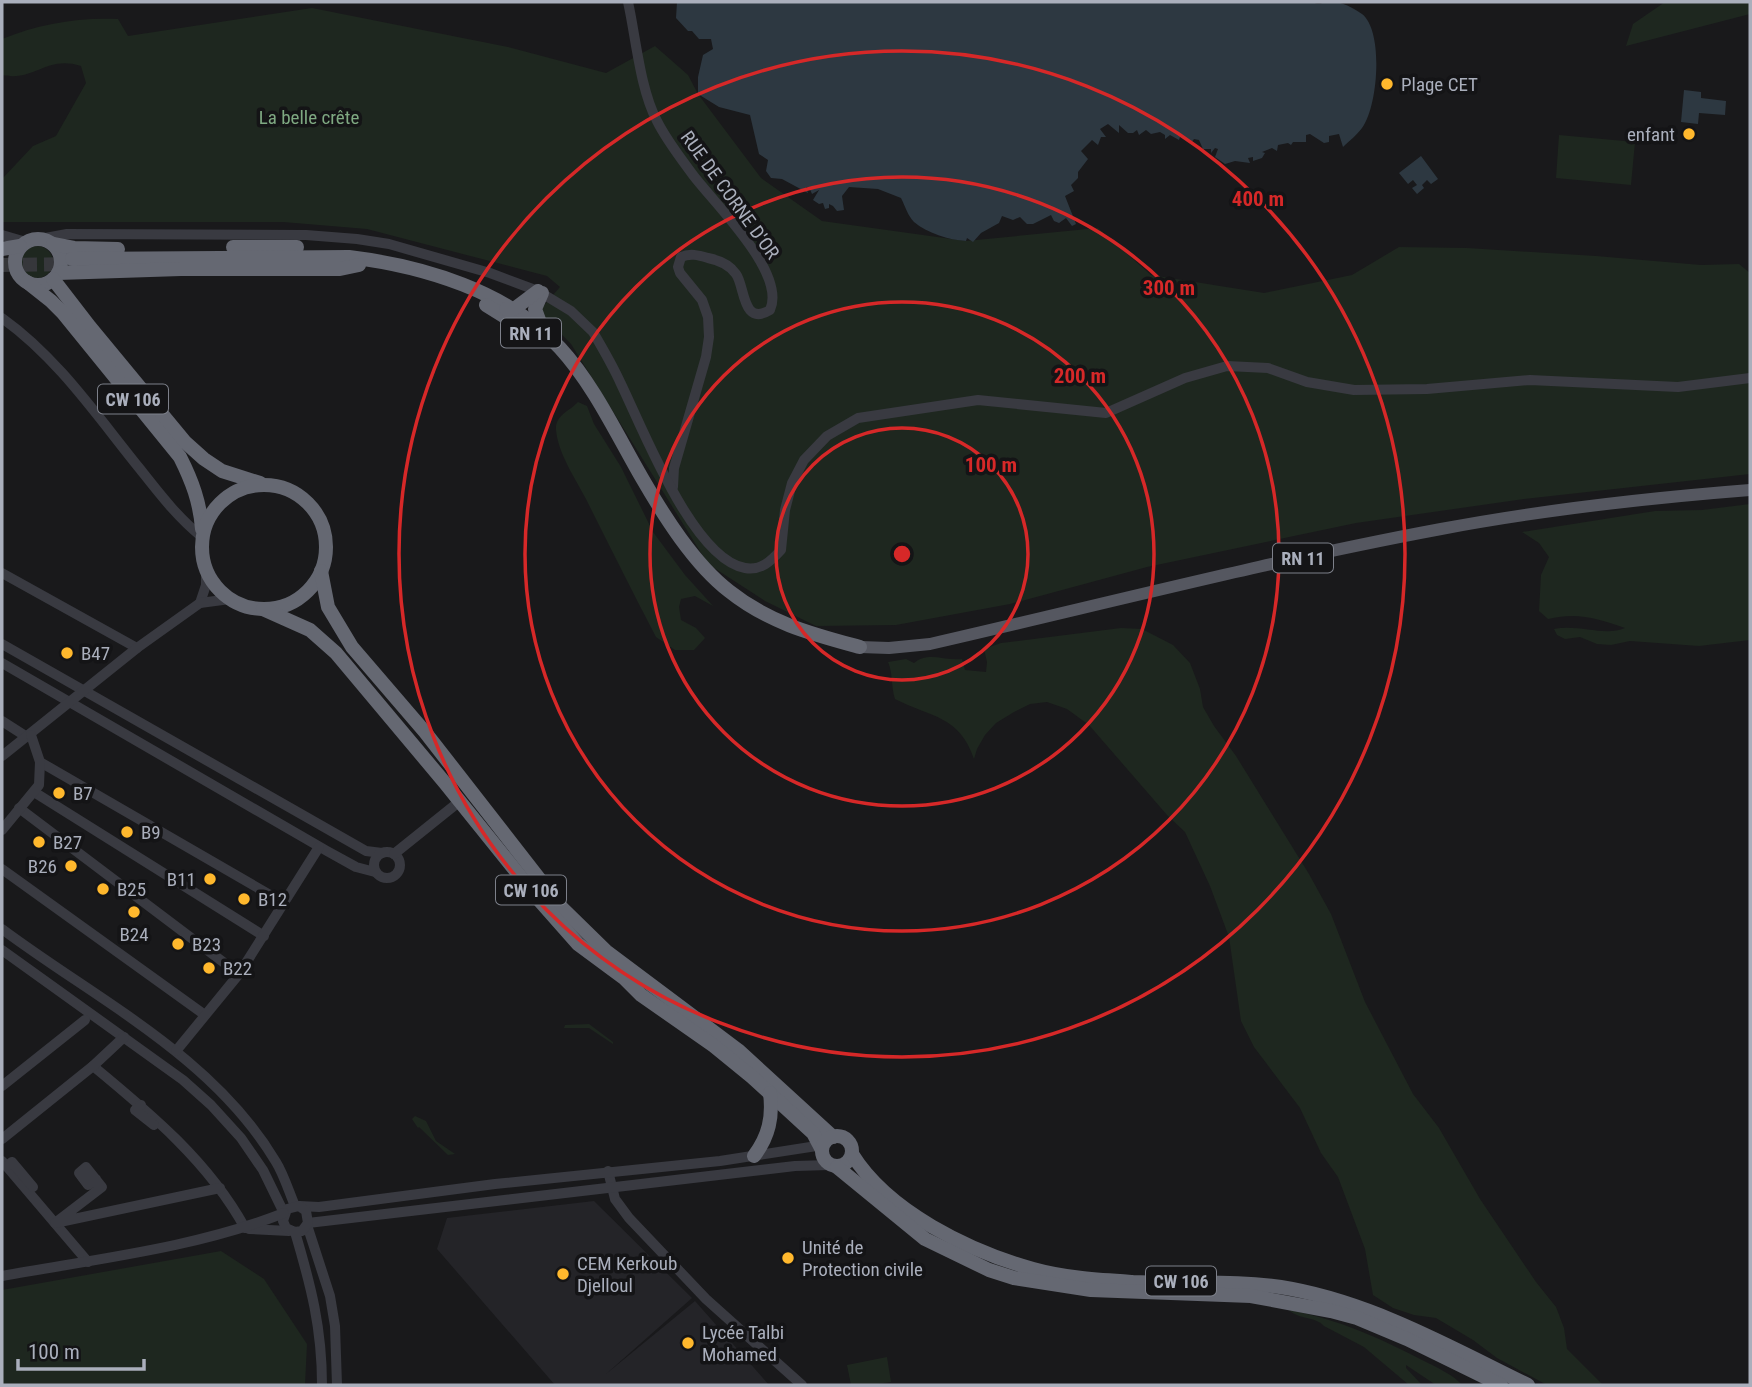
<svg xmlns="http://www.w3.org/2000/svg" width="1752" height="1387" viewBox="0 0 1752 1387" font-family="'Roboto Condensed',sans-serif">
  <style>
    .built { fill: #242428 }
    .green { fill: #1e271f }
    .water { fill: #2d3841 }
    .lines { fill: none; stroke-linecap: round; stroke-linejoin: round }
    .highway-tunnel { stroke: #36373b; stroke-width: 14; stroke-dasharray: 14 7; stroke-linecap: butt }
    .minor { stroke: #393a41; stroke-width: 10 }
    .major { stroke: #555760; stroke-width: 12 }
    .highway { stroke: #656872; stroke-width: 14 }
    .ring { fill: none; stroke: #d62828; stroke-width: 3.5 }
    .poi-dot { fill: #ffb82d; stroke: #141416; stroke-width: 2.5 }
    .labels { text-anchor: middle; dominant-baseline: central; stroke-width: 7; stroke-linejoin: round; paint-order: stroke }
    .shield { fill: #141416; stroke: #7d808a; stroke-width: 2 }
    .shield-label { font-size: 18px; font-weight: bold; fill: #aaafbc }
    .poi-label { font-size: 19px; fill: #aaafbc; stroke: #141416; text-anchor: start }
    .park-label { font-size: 19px; fill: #7fa982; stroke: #141416 }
    .street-label { font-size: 19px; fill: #aaafbc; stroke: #141416 }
    .centre { fill: #d62828; stroke: #141416; stroke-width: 3.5 }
    .ring-label { font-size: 21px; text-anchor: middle; font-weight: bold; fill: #d62828; stroke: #141416; stroke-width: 7; stroke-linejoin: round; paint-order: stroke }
  </style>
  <rect width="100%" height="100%" fill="#19191b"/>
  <!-- built -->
  <path class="built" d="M594,1201L692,1298L606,1374L695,1301L769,1385H555L437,1249L447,1218Z"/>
  <!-- green -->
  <g class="green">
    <path d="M1665,2H1748L1750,3V14L1626,46L1633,24Z"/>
    <path d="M312,8L508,47L606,73L655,46L688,75L698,94L761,178L822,221L966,241L1098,228L1151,275L1264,293L1352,275L1399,247L1467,248L1596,256L1701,265L1739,264L1750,273V474L1524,499L1356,523L1147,567L1010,604L896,625L816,626L765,601L708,564L571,344L539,311L560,287L547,276L367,229L283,222H2V179L33,146L56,136L86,83L81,66C45,55 36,82 2,75V39C38,24 79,17 118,19L128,36Z"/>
    <path d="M1559,135L1635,142L1631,185L1556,178Z"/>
    <circle cx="37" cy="262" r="16"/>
    <path d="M578,402L587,406L594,424L621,467L653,532L685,575L713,606L695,596L681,599L679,607L681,620L696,628L705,638L694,650H675L656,637C632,591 609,545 586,499C575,478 558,453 556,430C555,415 570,411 578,402Z"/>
    <path d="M1750,504V640L1699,646L1630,641L1611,645L1597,644L1580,637L1565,639L1557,635L1554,629C1579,624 1605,637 1625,628C1597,618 1577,612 1548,619L1539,611L1541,575L1549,557L1539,543L1522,532L1655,511L1702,510Z"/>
    <path d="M1121,628L1142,629L1173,645L1190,663L1200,689L1203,707L1214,726L1236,756L1309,874L1331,914L1365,1002L1413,1094L1439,1128L1480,1199L1536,1282L1556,1307L1564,1328L1567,1349L1603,1385H1547L1497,1358L1473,1340L1436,1318L1414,1315L1393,1308L1373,1295L1365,1249L1338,1177L1321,1153L1300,1108L1254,1047L1241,1021L1229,937L1210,886L1185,832L1167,815L1089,725L1067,709L1047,702L1030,704L1014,712L996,723L985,735L977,749L974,759C959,715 932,718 895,699C891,687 893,673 888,662L906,659L914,663C928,651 944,661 962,659L965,670L986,672L987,662L984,649L1001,643Z"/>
    <path d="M589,1024L613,1042V1044L589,1028H564L565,1025Z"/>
    <path d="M415,1116L426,1121L436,1141L455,1154L448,1155L419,1127L418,1128L412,1119Z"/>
    <path d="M221,1251L264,1279L307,1344L305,1385H2V1290Z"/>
    <path d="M1289,1310C1338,1319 1382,1339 1426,1362C1438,1368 1455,1376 1462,1385H1436L1406,1365V1368L1422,1385H1409L1364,1347L1324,1326C1315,1316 1299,1320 1289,1310Z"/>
    <path d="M887,1357L891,1382L871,1385H851L847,1365Z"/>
  </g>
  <!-- water -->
  <g class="water">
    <path d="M677,2H1312C1319,5 1321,3 1327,2C1339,0 1352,7 1362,14C1384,31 1378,107 1362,128C1357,135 1349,141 1343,147L1339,134L1329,136V142L1324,143L1310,134L1306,135V142H1293L1291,145L1288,143L1278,145L1277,151L1272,148L1262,152L1265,153L1262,158L1253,161V157L1248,158L1250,163L1235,161L1225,164L1215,157L1218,149L1215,148L1211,153V149H1203L1199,140L1194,139L1191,143L1189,139L1180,137L1179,140L1170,135L1165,139V135L1160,132L1151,134L1146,130L1139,135L1137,130L1133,133H1128L1119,125V133L1108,124L1100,129L1106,137H1101L1098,145L1092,140L1081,151L1088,159L1078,172V178L1071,185L1074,191L1065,196L1076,224L1072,226L1066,218L1059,223L1054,221L1051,215L1033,224H1027L1020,217L1013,220L1002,216L999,223L981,233L973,242L967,238L966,241C949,240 927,233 914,222C908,216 905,206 901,198L878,189L849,187L842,196L844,210L837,211L833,206L829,204V208L825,209L823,203L819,204L813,200L819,190L812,194L809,187H806L808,193L782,179L771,178L766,171L768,160L759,154L750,115L719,107L698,94V77L703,55L713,49L711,39H699L692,31H688L676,18Z"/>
    <path d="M1684,90L1701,92V98L1726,101L1725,115L1699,113L1698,124L1681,122Z"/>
    <path d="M1421,156L1438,179L1431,184L1427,180L1422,185L1424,188L1417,194L1412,188L1417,185L1413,180L1408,184L1399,173Z"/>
  </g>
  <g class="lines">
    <!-- highway-tunnel -->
    <path class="highway-tunnel" d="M2,265L72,264"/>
    <!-- minor -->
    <g class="minor">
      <path d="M628,2C636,38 640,89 657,121C667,141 680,157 693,175C714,203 787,273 770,310C742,327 745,286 736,274C730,265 718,260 708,258C698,255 690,253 681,257L678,267L680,273L702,300L708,317L709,337L706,357L674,468L673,487"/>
      <path d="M2,235L26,242"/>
      <path d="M40,239L67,234L306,235L357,239L389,244L490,273L538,291L571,311L593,332C603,349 613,366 621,384C643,429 693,559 745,568C761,571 771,561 781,550L785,510L792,483L804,460L827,436L858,418L978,400L1106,413L1185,378L1227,366L1268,368L1307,382L1354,390L1427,389L1530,380L1678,387L1750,378"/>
      <path d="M2,318C58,358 97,416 140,469C159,493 178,518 202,537"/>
      <path d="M2,573L137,648"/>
      <path d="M200,603L206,585V572"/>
      <path d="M2,644L366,851L382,853"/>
      <path d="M2,663L327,851L356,867L375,872"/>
      <path d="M2,721L27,737"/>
      <path d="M2,756L137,648L200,603L230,599"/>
      <path d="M40,762L284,903"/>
      <path d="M34,792L264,936"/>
      <path d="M19,808L239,974"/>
      <path d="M2,830L39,785L40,762L31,735"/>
      <circle cx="387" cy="865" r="13"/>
      <path d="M394,854L460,801"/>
      <path d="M2,869L205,1015"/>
      <path d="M2,929C97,1000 213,1056 276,1162C284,1175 289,1192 295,1206"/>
      <path d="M2,950L183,1080L211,1105L241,1138L263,1170L284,1213"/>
      <path d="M176,1051L239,974L319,847"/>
      <path d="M93,1066C150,1113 209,1162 245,1228"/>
      <path d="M2,1086L85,1020"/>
      <path d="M141,1105L135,1110L154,1125"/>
      <path d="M2,1139L93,1066L124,1037"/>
      <path d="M2,1161L88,1262"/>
      <path d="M7,1166L12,1162L33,1187"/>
      <path d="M608,1171L615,1199L629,1218L706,1299L802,1385"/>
      <path d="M96,1179L88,1185L79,1173L86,1167L102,1187L55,1223L220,1188"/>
      <path d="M299,1206L319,1207L495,1184L720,1161L823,1145"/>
      <path d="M308,1223L795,1166L829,1165"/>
      <path d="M307,1225L330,1296L335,1326L337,1385"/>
      <path d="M249,1229L289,1231"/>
      <path d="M295,1232L302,1231L308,1223L306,1211L299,1206L287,1209L283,1221L286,1228L295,1232C311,1286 322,1328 322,1385"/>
      <path d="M2,1276C95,1259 195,1248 284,1213"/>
    </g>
    <!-- major -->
    <path class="major" d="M860,647L889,648L930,644C1100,605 1269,561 1441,529C1542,510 1647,498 1750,490"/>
    <!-- highway -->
    <g class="highway">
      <circle cx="38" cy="262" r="23"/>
      <path d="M53,244L74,248L118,249"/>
      <path d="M233,247H297"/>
      <path d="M2,249L20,246"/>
      <path d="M72,259L349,257C423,266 508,291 560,348C594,385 617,435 642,478C664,516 694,564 729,591C769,623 812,634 860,647"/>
      <path d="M58,273L181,269H340L359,265"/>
      <path d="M53,279L90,327L185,442L204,459L222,471L260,483"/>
      <path d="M27,282L51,301L63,313L180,457C192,481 200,502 202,529"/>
      <path d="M542,293L535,309L543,331"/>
      <path d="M486,305L534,335"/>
      <path d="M506,309H514L538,291"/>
      <circle cx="264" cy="547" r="62"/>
      <path d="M321,571L328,607L352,647L425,732L562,908L606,951L738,1050L833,1137"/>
      <path d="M263,609L310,630L336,653L445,783L540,901L578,944L624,978L641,995L714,1046L752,1077L813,1133L822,1150"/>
      <circle cx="837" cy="1151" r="15"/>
      <path d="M852,1154C888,1212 969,1251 1033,1269C1065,1278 1100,1280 1133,1282C1186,1284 1239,1279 1292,1289C1376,1305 1452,1348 1528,1385"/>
      <path d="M754,1156C769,1136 773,1117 770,1093"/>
      <path d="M837,1167L925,1239L989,1270L1014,1278L1091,1290L1251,1296L1331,1311L1357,1318L1407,1339L1501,1385"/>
    </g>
  </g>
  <!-- distance rings -->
  <g class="ring">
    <circle cx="902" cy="554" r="126"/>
    <circle cx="902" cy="554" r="252"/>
    <circle cx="902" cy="554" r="377"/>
    <circle cx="902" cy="554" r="503"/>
  </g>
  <!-- markers -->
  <g class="poi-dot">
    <circle cx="1387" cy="84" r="7"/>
    <circle cx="1689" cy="134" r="7"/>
    <circle cx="67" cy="653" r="7"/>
    <circle cx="59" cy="793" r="7"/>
    <circle cx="127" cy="832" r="7"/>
    <circle cx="39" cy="842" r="7"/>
    <circle cx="71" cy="866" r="7"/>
    <circle cx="210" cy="879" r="7"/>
    <circle cx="103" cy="889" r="7"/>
    <circle cx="244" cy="899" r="7"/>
    <circle cx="134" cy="912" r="7"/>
    <circle cx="178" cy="944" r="7"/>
    <circle cx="209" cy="968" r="7"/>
    <circle cx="788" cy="1258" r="7"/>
    <circle cx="563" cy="1274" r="7"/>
    <circle cx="688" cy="1343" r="7"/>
  </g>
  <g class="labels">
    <!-- shield labels -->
    <g class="shield">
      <rect x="501" y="318.5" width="60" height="29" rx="5"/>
      <rect x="98" y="384.5" width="70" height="29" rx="5"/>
      <rect x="1273" y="543.5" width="60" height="29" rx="5"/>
      <rect x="496" y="875.5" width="70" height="29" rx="5"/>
      <rect x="1146" y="1266.5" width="70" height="29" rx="5"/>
    </g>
    <g class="shield-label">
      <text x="531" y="333">RN 11</text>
      <text x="133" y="399">CW 106</text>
      <text x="1303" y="558">RN 11</text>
      <text x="531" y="890">CW 106</text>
      <text x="1181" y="1281">CW 106</text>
    </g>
    <!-- poi labels -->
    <g class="poi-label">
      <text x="1401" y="84">Plage CET</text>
      <text x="1675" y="134" text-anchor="end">enfant</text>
      <text x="81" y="653">B47</text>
      <text x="73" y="793">B7</text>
      <text x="141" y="832">B9</text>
      <text x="53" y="842">B27</text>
      <text x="57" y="866" text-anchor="end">B26</text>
      <text x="196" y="879" text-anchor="end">B11</text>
      <text x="117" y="889">B25</text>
      <text x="258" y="899">B12</text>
      <text x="134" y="934" text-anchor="middle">B24</text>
      <text x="192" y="944">B23</text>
      <text x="223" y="968">B22</text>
      <text x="802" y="1247">Unité de<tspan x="802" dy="22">Protection civile</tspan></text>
      <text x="577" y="1263">CEM Kerkoub<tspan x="577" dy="22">Djelloul</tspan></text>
      <text x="702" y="1332">Lycée Talbi<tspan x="702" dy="22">Mohamed</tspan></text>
    </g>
    <!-- park labels -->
    <g class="park-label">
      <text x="309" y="117">La belle crête</text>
    </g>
    <!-- street labels -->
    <g class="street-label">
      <text transform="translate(730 195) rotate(54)">RUE DE CORNE D'OR</text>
    </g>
  </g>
  <circle cx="902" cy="554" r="10" class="centre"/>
  <g class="ring-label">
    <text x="1258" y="206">400 m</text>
    <text x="1169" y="295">300 m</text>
    <text x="1080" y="383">200 m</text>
    <text x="991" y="472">100 m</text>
  </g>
  <!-- border -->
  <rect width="1752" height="1387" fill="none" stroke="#aaafbc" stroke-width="7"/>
  <!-- scale -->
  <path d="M18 1359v10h126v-10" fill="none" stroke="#aaafbc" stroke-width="3.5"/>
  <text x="28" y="1359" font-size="21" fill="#aaafbc" stroke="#141416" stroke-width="5" paint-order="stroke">100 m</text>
</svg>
